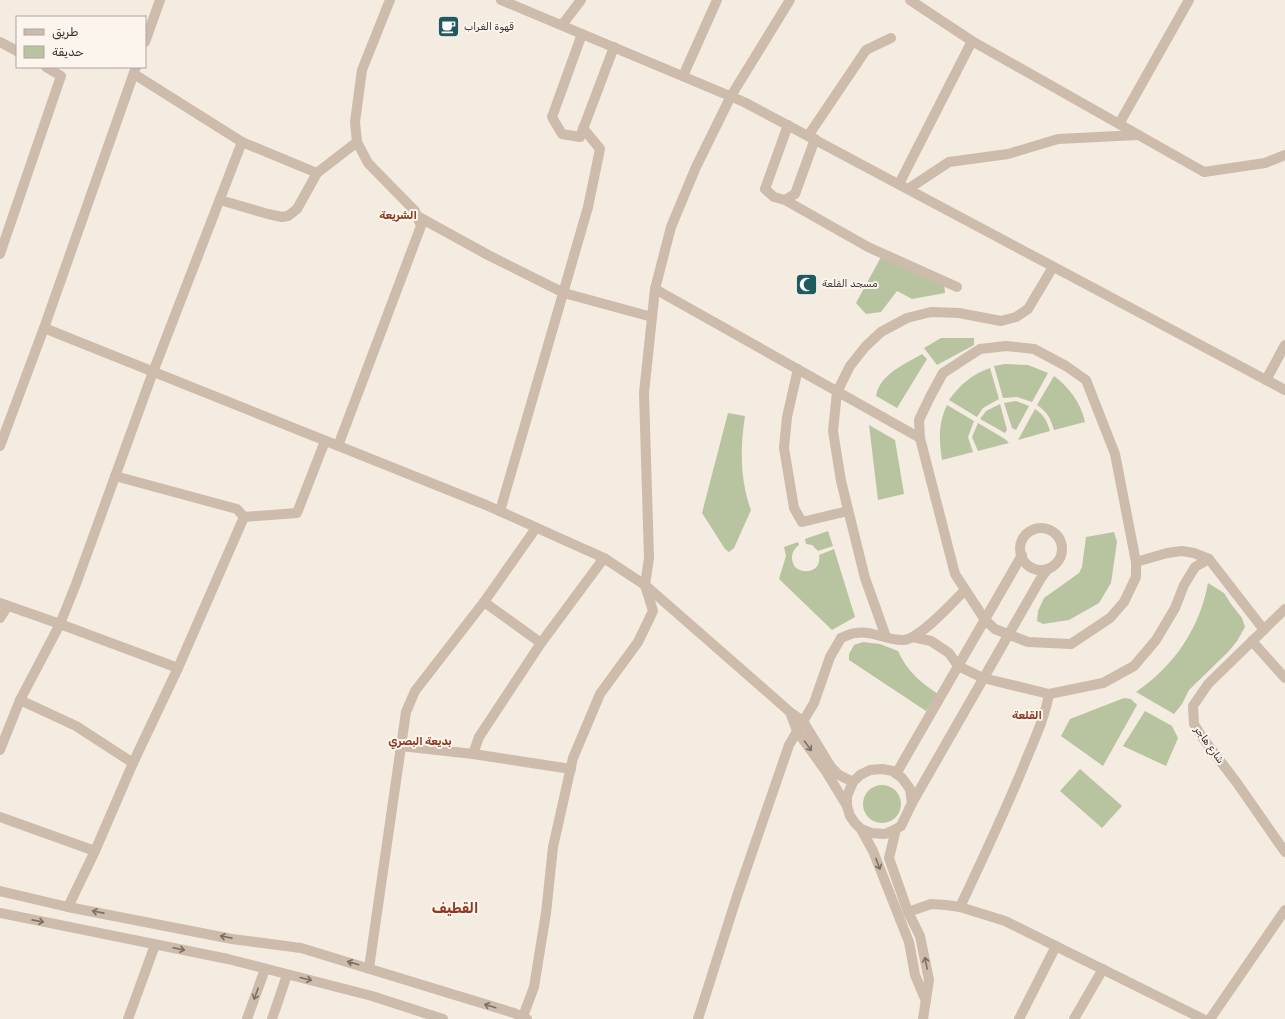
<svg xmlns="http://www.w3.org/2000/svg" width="1285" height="1019" viewBox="0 0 1285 1019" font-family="Rubik,'Noto Naskh Arabic',sans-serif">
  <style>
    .green { fill: #b8c4a0 }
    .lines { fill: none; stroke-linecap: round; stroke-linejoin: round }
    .minor { stroke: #cdbbac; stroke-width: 10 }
    .tertiary { stroke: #cdbbac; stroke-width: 10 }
    .oneway { stroke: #7d6f65 }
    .labels { text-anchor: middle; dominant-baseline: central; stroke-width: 4; stroke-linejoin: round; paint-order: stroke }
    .poi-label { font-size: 10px; fill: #3b302b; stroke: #fbf5ee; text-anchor: start }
    .street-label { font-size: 10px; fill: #3b302b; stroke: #fbf5ee }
    .neighbourhood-label { font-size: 11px; font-weight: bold; fill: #8c3b22; stroke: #fbf5ee }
    .district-label { font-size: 14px; font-weight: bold; fill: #8c3b22; stroke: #fbf5ee }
  </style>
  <rect width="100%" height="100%" fill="#f4ebe1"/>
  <!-- green -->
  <g class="green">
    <path d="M881,257L944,283L945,293L912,299L897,291L881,312L866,314L856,303Z"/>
    <path d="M941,338H974V345L937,365L924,348Z"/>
    <path d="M922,354L927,359L897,408L876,396C880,374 905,364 922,354Z"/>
    <path d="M1005,364L1028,365L1048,373L1032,402L1017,397L1003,398L994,366Z"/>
    <path d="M990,368L999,399L983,408L977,417L949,400C960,385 972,374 990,368Z"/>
    <path d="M1054,376C1069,387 1081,403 1085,422L1054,430C1050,417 1048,413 1037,405Z"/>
    <path d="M1016,401L1029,406L1016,430L1012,428L1004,403Z"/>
    <path d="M1000,404L1007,430L1005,433L980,419L986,411Z"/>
    <path d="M947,405L974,421L968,437L973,452L942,460C939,440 938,423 947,405Z"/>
    <path d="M1035,409C1044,415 1047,421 1050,431L1018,440Z"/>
    <path d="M728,413L745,416C740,448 740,480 751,510L734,548L729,552L725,549L702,513Z"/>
    <path d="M978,423L1005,439L1009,443L978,451L972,437Z"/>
    <path d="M869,425L895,440L904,494L878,500Z"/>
    <path d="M828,531L833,546L818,551L812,545L806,544L805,539Z"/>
    <path d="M1114,532L1117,542L1111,583L1099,603L1069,620L1043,624L1037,621L1038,611L1044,598L1079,573L1082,567L1086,537Z"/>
    <path d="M798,542L799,545C791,551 790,559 795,567C806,576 822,570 819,555L834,549L855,617L832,630L779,579L786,556L784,547Z"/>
    <path d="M1208,583L1224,593L1231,604L1242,618L1245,627L1237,641L1229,651L1189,690L1182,704L1174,714L1136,692C1174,666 1200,628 1208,583Z"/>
    <path d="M863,642L880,644L898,651C907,671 920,682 938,694L926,711L849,660V654L854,645Z"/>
    <path d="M1124,698L1131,699L1137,705L1103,766L1061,736L1070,719Z"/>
    <path d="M1145,711L1172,726L1178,738L1166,766L1123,746Z"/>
    <path d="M1080,769L1122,806L1102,828L1060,791Z"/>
    <circle cx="882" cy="804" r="19"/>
  </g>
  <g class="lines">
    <!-- minor -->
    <g class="minor">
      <path d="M910,0L972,41L1204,172L1265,163L1285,155"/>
      <path d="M562,25L581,0"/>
      <path d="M582,34L552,117L562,134L580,137L614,47"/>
      <path d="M0,42L17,51"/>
      <path d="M134,74L242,142L317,173"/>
      <path d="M683,76L717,0"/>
      <path d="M1119,124L1189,0"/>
      <path d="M788,125L765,189L774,197L785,200L795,194L815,139"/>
      <path d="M808,136L866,50L891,38"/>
      <path d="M899,184L972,41"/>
      <path d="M908,189L949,162L1008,154L1058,139L1138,135"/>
      <path d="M220,200L268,214L282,217L288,216L297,209L317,173L357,142"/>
      <path d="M785,200L868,247L957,287"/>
      <path d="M417,216L488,255L564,293L652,317"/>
      <path d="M0,254L61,76L46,67"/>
      <path d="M655,289L920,438"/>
      <path d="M1006,346L1034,349L1066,366L1086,380L1115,454L1136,562V577L1124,602L1110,618L1071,644L1028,642L995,629L985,620L955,574L920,438L919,420L930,397L943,373L980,349Z"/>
      <path d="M798,369L787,417L784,448L794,508L802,522L848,511"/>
      <path d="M1266,380L1285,345"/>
      <path d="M338,446L421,226L415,211L368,163L357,142L355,122L362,70L390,0"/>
      <path d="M500,511L588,207L600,149L583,128"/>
      <path d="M244,517L297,513L325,441"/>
      <circle cx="1041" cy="549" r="21"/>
      <path d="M1136,562L1167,553L1182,551L1194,553L1209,559L1264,630"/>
      <path d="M484,602L541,643"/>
      <path d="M0,603L60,624L178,668"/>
      <path d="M1285,609L1208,684L1193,706L1194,724L1202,737L1237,783L1285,852"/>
      <path d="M0,618L7,607"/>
      <path d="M886,637L865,578L841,481L833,431L837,392L850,366L865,347L881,332L907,318L931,312L959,313L1001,321L1016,317L1028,309L1053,267"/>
      <path d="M913,637L931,641L949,653L958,666L983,678L1049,694L1103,683L1134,666L1156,640L1175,608L1184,585L1195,567L1209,559"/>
      <path d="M1252,641L1285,678"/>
      <path d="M20,700L76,726L133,763"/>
      <path d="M401,746L473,754L571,769"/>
      <path d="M0,750L20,700L60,624L76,584L153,372L242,142"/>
      <path d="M473,754L479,737L541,643L604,558"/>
      <path d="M896,774L1022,555"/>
      <path d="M912,803L1041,578L1047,570"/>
      <path d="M0,817L95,851"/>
      <path d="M68,907L95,851L133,763L178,668L244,517L237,509L115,476"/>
      <path d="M960,907C983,858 1006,810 1026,760C1035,738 1045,717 1049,694"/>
      <path d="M908,912L931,904L946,905L960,907L1005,921L1203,1019"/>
      <path d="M369,968L406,712L415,691L484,602L536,528"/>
      <path d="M128,1019L155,945"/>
      <path d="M522,1019L534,987L546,913L553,847L573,758L600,694L638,642L653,611L645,585L649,558L644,393L655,289L671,227L696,167L731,96L790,0"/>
      <path d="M698,1019L737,896L789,745L814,703L830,657L841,638C846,636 851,633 856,633C872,630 888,641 904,640C921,638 953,602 965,590"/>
      <path d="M1019,1019L1056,946"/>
      <path d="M1074,1019L1103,969"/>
      <path d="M1210,1019L1285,910"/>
    </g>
    <!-- tertiary -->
    <g class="tertiary">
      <path d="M501,0L744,102L1285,390"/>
      <path d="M145,42L160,0"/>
      <path d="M44,328L486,505L604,558L645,585L790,712L803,721L831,767L839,775L853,782"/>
      <path d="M0,446L44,328L136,67"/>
      <path d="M790,712L797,731L825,770L847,806"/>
      <path d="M861,829L871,833L885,834L896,829L901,826L912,803L910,789L902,778L893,771L882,769L870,770L860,775L853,782L847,796V806L850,816L855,823L861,829L873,851L909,942L915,975L926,1001"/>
      <path d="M896,829L889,858L908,912L920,936L929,980L923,1019"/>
      <path d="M0,891L68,907L232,939L301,948L514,1013L527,1019"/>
      <path d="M0,913L228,959L372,996L443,1019"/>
      <path d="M247,1019L265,969"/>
      <path d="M272,1019L287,975"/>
    </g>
  </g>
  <!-- one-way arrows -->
  <defs><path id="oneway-shaft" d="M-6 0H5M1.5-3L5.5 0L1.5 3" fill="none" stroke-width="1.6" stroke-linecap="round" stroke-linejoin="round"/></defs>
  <g class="oneway">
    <use href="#oneway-shaft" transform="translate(808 746) rotate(54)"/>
    <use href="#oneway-shaft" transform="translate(878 864) rotate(69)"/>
    <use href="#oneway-shaft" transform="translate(98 912) rotate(-169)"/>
    <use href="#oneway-shaft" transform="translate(38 921) rotate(11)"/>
    <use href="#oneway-shaft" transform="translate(226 937) rotate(-169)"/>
    <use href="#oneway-shaft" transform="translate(179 949) rotate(12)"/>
    <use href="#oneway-shaft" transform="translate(353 963) rotate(-164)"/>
    <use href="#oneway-shaft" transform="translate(926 963) rotate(-101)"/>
    <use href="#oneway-shaft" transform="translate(306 979) rotate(14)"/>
    <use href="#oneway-shaft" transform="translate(256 994) rotate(110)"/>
    <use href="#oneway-shaft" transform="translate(490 1006) rotate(-163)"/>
  </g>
  <!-- icons -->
  <defs>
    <symbol id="cafe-square" viewBox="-11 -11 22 22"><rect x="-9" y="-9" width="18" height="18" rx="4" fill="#1f5a5e" stroke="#fbf5ee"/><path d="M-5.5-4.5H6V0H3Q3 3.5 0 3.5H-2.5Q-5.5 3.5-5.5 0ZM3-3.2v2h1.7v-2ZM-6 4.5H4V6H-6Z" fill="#fff"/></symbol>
    <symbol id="mosque-square" viewBox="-11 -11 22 22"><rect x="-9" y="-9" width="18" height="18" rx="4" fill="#1f5a5e" stroke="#fbf5ee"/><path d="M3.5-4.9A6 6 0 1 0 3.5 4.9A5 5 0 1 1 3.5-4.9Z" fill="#fff"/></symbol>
  </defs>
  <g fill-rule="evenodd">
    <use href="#cafe-square" x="436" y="14" width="25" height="25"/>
    <use href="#mosque-square" x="794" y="272" width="25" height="25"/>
  </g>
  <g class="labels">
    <!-- poi labels -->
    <g class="poi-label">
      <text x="464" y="27">قهوة الغراب</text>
      <text x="822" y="284">مسجد القلعة</text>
    </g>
    <!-- street labels -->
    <g class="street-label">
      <text transform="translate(1209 745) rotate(54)">شارع هاجر</text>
    </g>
    <!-- neighbourhood labels -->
    <g class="neighbourhood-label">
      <text x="398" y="215">الشريعة</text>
      <text x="1027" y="715">القلعة</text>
      <text x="420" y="741">بديعة البصري</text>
    </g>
    <!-- district labels -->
    <g class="district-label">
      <text x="455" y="908">القطيف</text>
    </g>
  </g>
  <!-- legend -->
  <rect x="16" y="16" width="130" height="52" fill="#fbf5ee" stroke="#aea6a0"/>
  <rect x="24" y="29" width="20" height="6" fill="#cdbbac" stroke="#aea6a0"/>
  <text x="52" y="36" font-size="12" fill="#3b302b">طريق</text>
  <rect x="24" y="46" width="20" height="12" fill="#b8c4a0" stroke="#aea6a0"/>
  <text x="52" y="56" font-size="12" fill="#3b302b">حديقة</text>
</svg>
